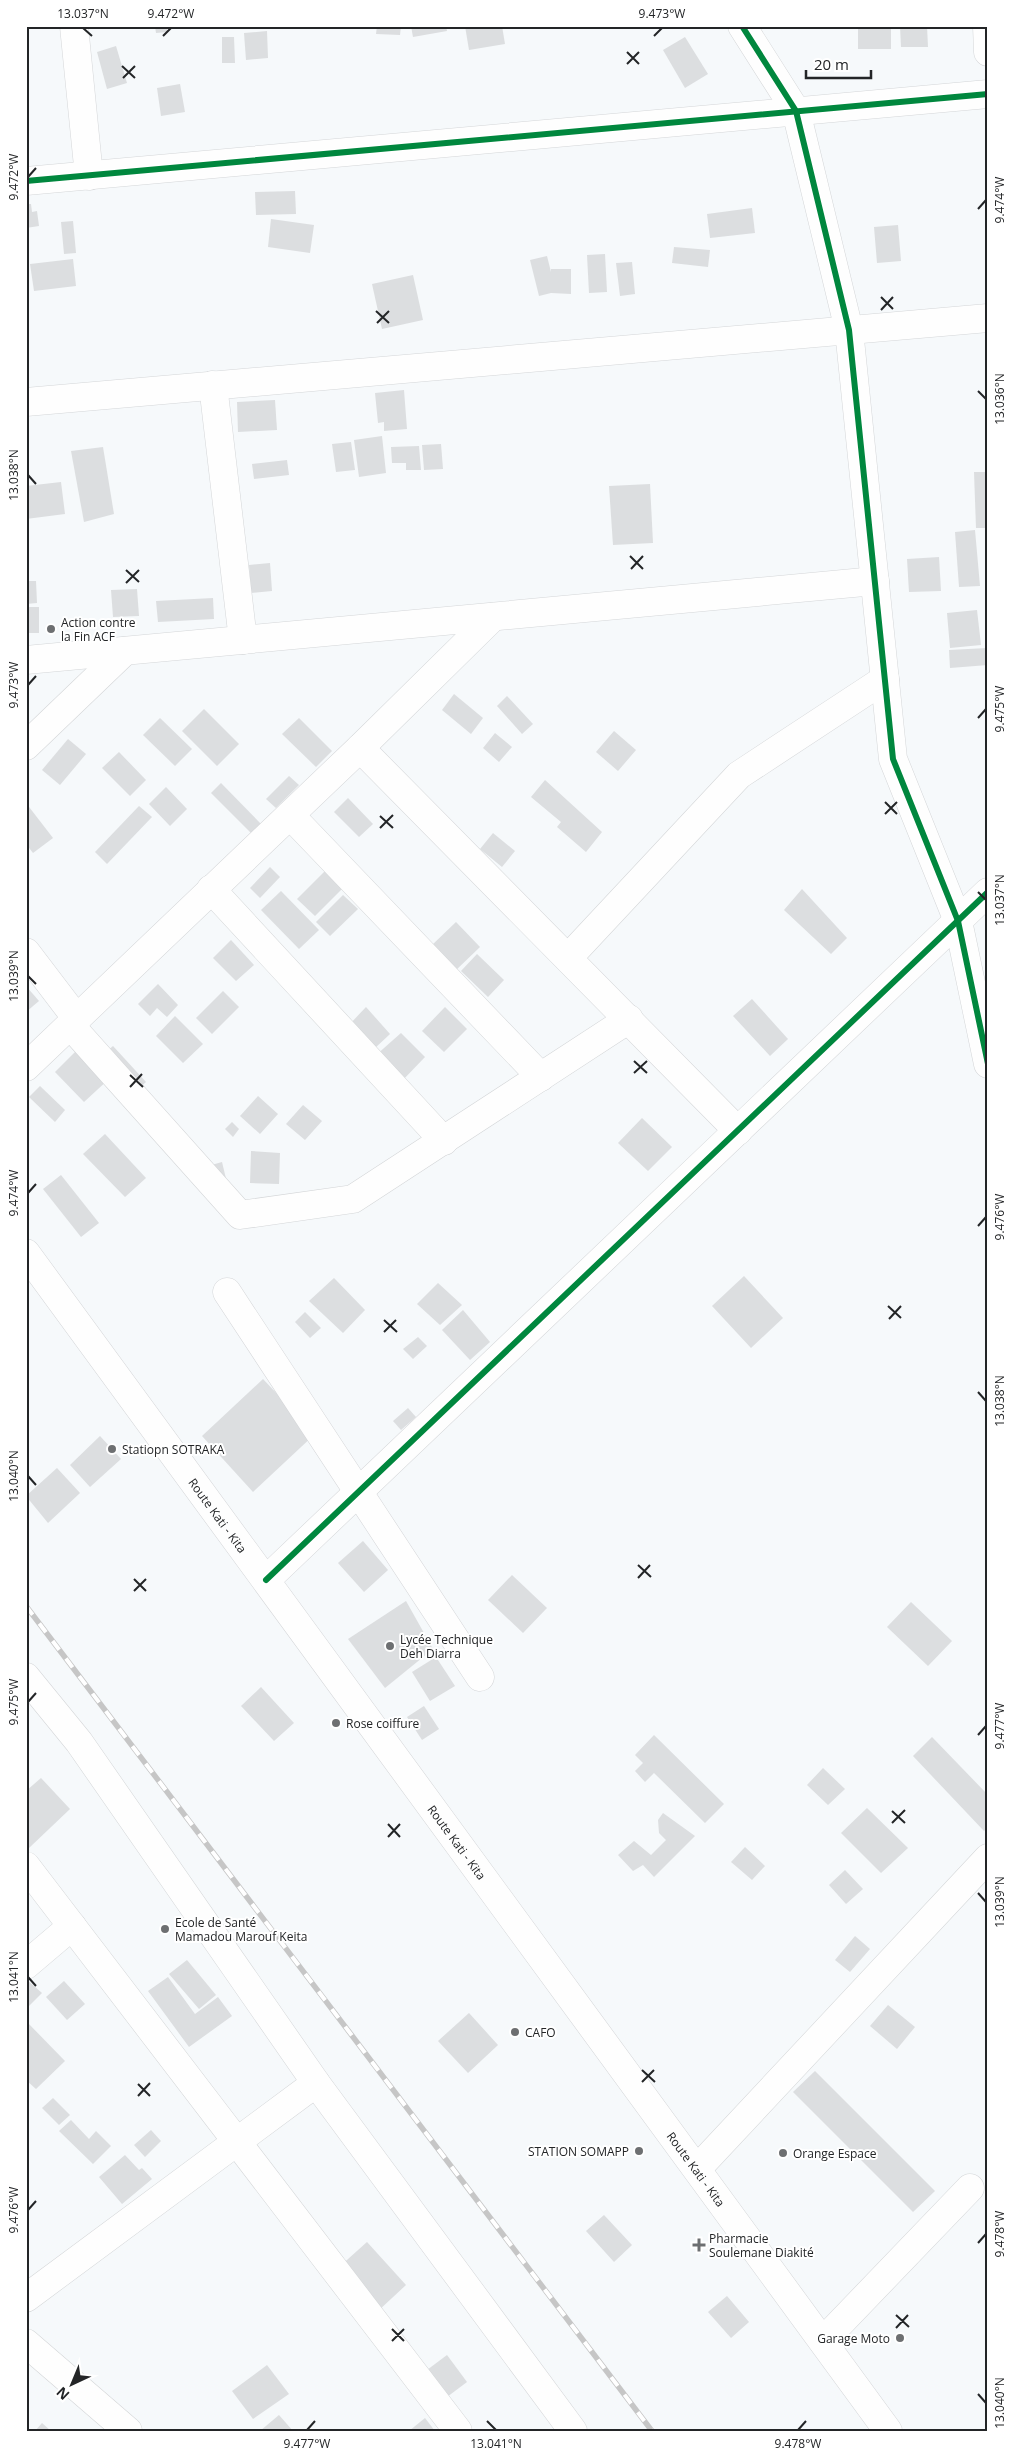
<svg xmlns="http://www.w3.org/2000/svg" width="1014" height="2457" viewBox="0 0 1014 2457" font-family="'Open Sans',sans-serif">
  <style>
    .building { fill: #dcdee0 }
    .lines { fill: none; stroke-linecap: round; stroke-linejoin: round }
    .minor-casing { stroke: #d4d6d8; stroke-width: 29 }
    .major-casing { stroke: #d4d6d8; stroke-width: 29 }
    .minor { stroke: #fefefe; stroke-width: 28 }
    .major { stroke: #fefefe; stroke-width: 28 }
    .rail-casing { stroke: #c6c6c6; stroke-width: 5.5 }
    .rail { stroke: #fff; stroke-width: 4; stroke-dasharray: 11; stroke-linecap: butt }
    .cycleway-casing { stroke: #fff; stroke-width: 9 }
    .cycleway { stroke: #00873e; stroke-width: 6 }
    .ticks { fill: none; stroke: #232527; stroke-width: 2 }
    .poi-dot { fill: #6d6f71; stroke: #fff; stroke-width: 2 }
    .labels { text-anchor: middle; dominant-baseline: central; stroke-width: 4; stroke-linejoin: round; paint-order: stroke }
    .poi-label { font-size: 12px; fill: #232527; stroke: #fff; text-anchor: start }
    .street-label { font-size: 12px; fill: #232527; stroke: #fff }
    .neatline { fill: none; stroke: #232527; stroke-width: 2 }
    .ticks-label { font-size: 12px; text-anchor: middle; fill: #232527 }
  </style>
  <rect width="100%" height="100%" fill="#f6f9fb"/>
  <!-- building -->
  <g class="building">
    <path d="M155,26H167V32L156,33Z"/>
    <path d="M377,26H401L400,35L376,34Z"/>
    <path d="M411,26H446L447,31L413,37Z"/>
    <path d="M465,26H502L505,44L469,50Z"/>
    <rect x="858" y="26" width="33" height="23"/>
    <path d="M900,26H927L928,47H901Z"/>
    <path d="M267,31L268,58L246,60L244,33Z"/>
    <path d="M222,37H234L235,63H222Z"/>
    <path d="M685,37L708,74L685,88L663,50Z"/>
    <path d="M116,46L127,83L107,89L97,52Z"/>
    <path d="M180,84L185,112L161,116L157,88Z"/>
    <path d="M295,191L296,214L256,215L255,192Z"/>
    <path d="M26,204H31L32,212L37,211L39,226L26,228Z"/>
    <path d="M752,208L755,233L710,238L707,214Z"/>
    <path d="M271,219L314,225L310,253L268,247Z"/>
    <path d="M73,221L76,253L64,254L61,222Z"/>
    <path d="M898,225L901,261L877,263L874,227Z"/>
    <path d="M674,247L710,250L708,267L672,263Z"/>
    <path d="M605,254L607,292L589,293L587,255Z"/>
    <path d="M547,256L551,272V269H571V294L551,293L539,296L530,260Z"/>
    <path d="M73,259L76,286L34,291L30,264Z"/>
    <path d="M632,262L635,294L620,296L616,263Z"/>
    <path d="M413,275L423,320L382,329L372,284Z"/>
    <path d="M404,390L407,429L384,431V422L378,423L375,393Z"/>
    <path d="M275,400L277,430L238,432L237,402Z"/>
    <path d="M382,436L386,473L359,477L354,440Z"/>
    <path d="M351,442L355,470L336,472L332,444Z"/>
    <path d="M441,444L443,469L424,470L422,445Z"/>
    <path d="M419,446L421,470H406V463H392L391,447Z"/>
    <path d="M103,447L114,514L84,522L71,451Z"/>
    <path d="M287,460L289,475L254,479L252,464Z"/>
    <path d="M974,472H988V528H976Z"/>
    <path d="M61,482L65,514L26,519V486Z"/>
    <path d="M650,484L653,543L613,545L609,486Z"/>
    <path d="M975,530L980,586L959,587L955,532Z"/>
    <path d="M939,557L941,591L909,592L907,559Z"/>
    <path d="M270,563L272,591L251,593L249,565Z"/>
    <path d="M26,581H36L37,603L26,604Z"/>
    <path d="M137,589L139,616L113,617L111,590Z"/>
    <path d="M213,598L214,619L158,622L156,601Z"/>
    <rect x="26" y="607" width="13" height="26"/>
    <path d="M977,610L981,645L950,648L947,613Z"/>
    <path d="M987,648L988,665L950,668L949,650Z"/>
    <path d="M454,694L483,718L471,734L442,710Z"/>
    <path d="M507,696L533,724L522,734L497,706Z"/>
    <path d="M204,709L239,744L217,766L182,731Z"/>
    <path d="M160,718L192,749L175,766L143,735Z"/>
    <path d="M299,718L332,751L316,767L282,734Z"/>
    <path d="M614,731L636,750L618,771L596,752Z"/>
    <path d="M495,733L512,747L499,762L483,748Z"/>
    <path d="M68,739L86,754L60,785L42,770Z"/>
    <path d="M119,752L146,780L130,796L102,768Z"/>
    <path d="M289,776L299,785L276,808L266,799Z"/>
    <path d="M545,780L602,832L586,852L557,827L561,822L531,797Z"/>
    <path d="M221,783L262,825L253,835L211,793Z"/>
    <path d="M166,787L187,809L170,826L149,804Z"/>
    <path d="M348,798L373,824L359,837L334,812Z"/>
    <path d="M26,803L53,838L33,853L26,844Z"/>
    <path d="M139,806L152,817L107,864L95,852Z"/>
    <path d="M493,833L515,851L502,867L480,849Z"/>
    <path d="M270,867L280,877L260,898L250,888Z"/>
    <path d="M325,871L342,889L315,916L297,899Z"/>
    <path d="M802,889L847,938L831,954L784,910Z"/>
    <path d="M281,891L319,930L299,949L261,910Z"/>
    <path d="M343,895L358,909L330,936L316,922Z"/>
    <path d="M456,922L480,947L454,972L430,947Z"/>
    <path d="M231,940L254,965L236,981L213,958Z"/>
    <path d="M477,954L504,980L488,997L461,971Z"/>
    <path d="M158,984L178,1005L167,1017L157,1008L150,1016L138,1004Z"/>
    <path d="M26,986L39,1001L26,1012Z"/>
    <path d="M223,991L239,1007L212,1034L196,1018Z"/>
    <path d="M752,999L788,1039L770,1056L733,1016Z"/>
    <path d="M366,1007L390,1034L374,1049L349,1025Z"/>
    <path d="M445,1007L467,1029L444,1052L422,1031Z"/>
    <path d="M175,1016L203,1044L183,1063L156,1036Z"/>
    <path d="M401,1033L425,1057L400,1083L375,1056Z"/>
    <path d="M113,1046L146,1082L136,1091L104,1054Z"/>
    <path d="M80,1047L110,1078L84,1102L55,1072Z"/>
    <path d="M40,1086L65,1110L55,1122L29,1097Z"/>
    <path d="M258,1096L278,1114L260,1134L240,1116Z"/>
    <path d="M303,1105L322,1121L305,1140L286,1124Z"/>
    <path d="M642,1118L672,1147L648,1171L618,1143Z"/>
    <path d="M232,1122L239,1129L233,1137L225,1129Z"/>
    <path d="M105,1134L146,1178L125,1197L83,1154Z"/>
    <path d="M251,1151L280,1153L279,1184L250,1183Z"/>
    <path d="M222,1162L228,1187L208,1166Z"/>
    <path d="M61,1175L99,1223L81,1237L43,1189Z"/>
    <path d="M744,1276L783,1318L751,1348L712,1306Z"/>
    <path d="M334,1278L365,1310L343,1333L309,1301Z"/>
    <path d="M438,1283L462,1305L440,1325L417,1304Z"/>
    <path d="M463,1310L490,1342L470,1360L442,1330Z"/>
    <path d="M305,1312L321,1328L310,1338L295,1322Z"/>
    <path d="M418,1337L427,1346L413,1359L403,1349Z"/>
    <path d="M263,1379L315,1434L253,1492L202,1436Z"/>
    <path d="M408,1408L416,1417L401,1430L393,1421Z"/>
    <path d="M100,1436L121,1459L90,1487L70,1465Z"/>
    <path d="M57,1468L80,1493L48,1523L26,1496Z"/>
    <path d="M363,1541L388,1570L364,1592L338,1563Z"/>
    <path d="M512,1575L547,1608L523,1633L488,1600Z"/>
    <path d="M406,1601L433,1649L385,1688L348,1639Z"/>
    <path d="M911,1602L952,1641L928,1666L887,1627Z"/>
    <path d="M436,1657L455,1686L430,1701L412,1672Z"/>
    <path d="M261,1687L294,1723L274,1741L241,1706Z"/>
    <path d="M424,1706L439,1729L422,1740L407,1717Z"/>
    <path d="M654,1735L724,1804L705,1823L654,1773L645,1782L635,1771L643,1763L635,1755Z"/>
    <path d="M932,1737L988,1795V1827L984,1831L913,1756Z"/>
    <path d="M823,1768L845,1789L828,1805L807,1785Z"/>
    <path d="M41,1778L70,1809L29,1848L26,1845V1791Z"/>
    <path d="M867,1808L908,1848L881,1873L841,1833Z"/>
    <path d="M663,1813L695,1836L654,1877L643,1865L633,1871L618,1855L634,1841L651,1855L666,1840L659,1833L658,1820Z"/>
    <path d="M745,1847L765,1866L752,1880L731,1862Z"/>
    <path d="M845,1870L863,1889L846,1904L829,1885Z"/>
    <path d="M855,1936L870,1949L850,1972L835,1960Z"/>
    <path d="M187,1960L216,1995L199,2009L169,1974Z"/>
    <path d="M168,1977L195,2014L218,1997L232,2016L189,2047L148,1991Z"/>
    <path d="M26,1979L42,1993L26,2009Z"/>
    <path d="M64,1981L85,2004L67,2020L46,1997Z"/>
    <path d="M888,2005L915,2027L897,2049L870,2026Z"/>
    <path d="M469,2013L498,2045L468,2073L438,2041Z"/>
    <path d="M26,2021L65,2061L36,2089L26,2080Z"/>
    <path d="M815,2071L935,2191L913,2212L793,2092Z"/>
    <path d="M53,2098L70,2115L59,2125L42,2108Z"/>
    <path d="M71,2120L89,2139L96,2131L111,2146L93,2164L59,2131Z"/>
    <path d="M151,2130L161,2141L145,2157L134,2145Z"/>
    <path d="M125,2155L139,2170L142,2168L152,2179L122,2204L99,2177Z"/>
    <path d="M604,2215L632,2245L614,2262L586,2231Z"/>
    <path d="M367,2242L406,2285L378,2311L338,2268Z"/>
    <path d="M727,2296L749,2322L731,2338L708,2312Z"/>
    <path d="M447,2355L467,2382L443,2400L423,2373Z"/>
    <path d="M267,2365L289,2394L253,2419L232,2391Z"/>
    <path d="M279,2415L293,2431H260Z"/>
    <path d="M425,2418L435,2431H409Z"/>
    <path d="M42,2423L51,2431H35Z"/>
  </g>
  <g class="lines">
    <defs>
      <g id="minor">
        <path d="M74,26L89,176"/>
        <path d="M742,26L796,111L849,330L893,759L958,921L988,1064"/>
        <path d="M987,26L988,52"/>
        <path d="M26,181L988,94"/>
        <path d="M213,385L243,640"/>
        <path d="M26,402L988,318"/>
        <path d="M26,660L875,581"/>
        <path d="M26,746L125,651"/>
        <path d="M360,748L738,1131"/>
        <path d="M290,815L541,1077"/>
        <path d="M211,889L444,1141"/>
        <path d="M26,952L77,1019"/>
        <path d="M568,958L739,775L885,679"/>
        <path d="M70,1025L240,1215L353,1199L629,1019"/>
        <path d="M26,1067L360,748L493,617"/>
        <path d="M227,1292L480,1677"/>
        <path d="M266,1580L988,892"/>
        <path d="M26,1677L79,1742L316,2083L573,2431"/>
        <path d="M26,1866L458,2431"/>
        <path d="M26,1965L72,1926"/>
        <path d="M698,2168L988,1858"/>
        <path d="M26,2298L316,2083"/>
        <path d="M823,2341L970,2188"/>
        <path d="M26,2343L128,2431"/>
      </g>
      <g id="major">
        <path id="s1" d="M26,1253L888,2431"/>
      </g>
    </defs>
    <!-- minor casing -->
    <use href="#minor" class="minor-casing"/>
    <!-- major casing -->
    <use href="#major" class="major-casing"/>
    <!-- minor -->
    <use href="#minor" class="minor"/>
    <!-- major -->
    <use href="#major" class="major"/>
    <defs>
      <path id="rail" d="M26,1606L652,2431"/>
    </defs>
    <!-- rail casing -->
    <use href="#rail" class="rail-casing"/>
    <!-- rail -->
    <use href="#rail" class="rail"/>
    <defs>
      <g id="cycleway">
        <path d="M742,26L796,111L849,330L893,759L958,921L988,1064"/>
        <path d="M26,181L988,94"/>
        <path d="M266,1580L988,892"/>
      </g>
    </defs>
    <!-- cycleway casing -->
    <use href="#cycleway" class="cycleway-casing"/>
    <!-- cycleway -->
    <use href="#cycleway" class="cycleway"/>
  </g>
  <!-- ticks -->
  <path class="ticks" d="M83,28L92,36M163,36L171,28M654,36L662,28M627,52L639,64M627,64L639,52M122,66L135,78M123,78L135,66M28,177L36,168M978,209L986,200M881,297L893,309M881,310L893,297M376,311L389,323M377,323L389,311M978,391L986,399M28,475L36,484M630,556L643,569M631,569L643,556M126,570L139,582M126,583L139,570M28,685L36,676M978,718L986,709M885,802L897,814M885,814L897,802M380,816L393,828M380,828L393,815M978,892L986,900M28,976L36,984M634,1061L647,1073M634,1073L647,1061M130,1075L143,1087M130,1087L142,1074M28,1193L36,1184M978,1226L986,1217M888,1306L901,1318M889,1319L901,1306M384,1320L397,1332M384,1332L396,1320M978,1392L986,1401M28,1476L36,1485M638,1565L651,1577M638,1578L650,1565M134,1579L146,1591M134,1591L146,1579M28,1702L36,1693M978,1735L986,1726M892,1811L905,1823M892,1823L905,1810M388,1824L400,1837M388,1837L400,1824M978,1893L986,1902M28,1977L36,1986M642,2070L655,2082M642,2082L654,2070M138,2084L150,2096M138,2096L150,2083M28,2210L36,2201M978,2243L986,2234M896,2315L909,2327M896,2328L908,2315M392,2329L404,2341M392,2341L404,2329M978,2394L986,2403M487,2421L496,2430M307,2430L315,2421M798,2430L806,2421"/>
  <!-- markers -->
  <g class="poi-dot">
    <circle cx="51" cy="629" r="5"/>
    <circle cx="112" cy="1449" r="5"/>
    <circle cx="390" cy="1646" r="5"/>
    <circle cx="336" cy="1723" r="5"/>
    <circle cx="165" cy="1929" r="5"/>
    <circle cx="515" cy="2032" r="5"/>
    <circle cx="639" cy="2151" r="5"/>
    <circle cx="783" cy="2153" r="5"/>
    <path d="M696.5 2237.5h5v5h5v5h-5v5h-5v-5h-5v-5h5z"/>
    <circle cx="900" cy="2338" r="5"/>
  </g>
  <g class="labels">
    <!-- poi labels -->
    <g class="poi-label">
      <text x="61" y="622">Action contre<tspan x="61" dy="14">la Fin ACF</tspan></text>
      <text x="122" y="1449">Statiopn SOTRAKA</text>
      <text x="400" y="1639">Lycée Technique<tspan x="400" dy="14">Deh Diarra</tspan></text>
      <text x="346" y="1723">Rose coiffure</text>
      <text x="175" y="1922">Ecole de Santé<tspan x="175" dy="14">Mamadou Marouf Keita</tspan></text>
      <text x="525" y="2032">CAFO</text>
      <text x="629" y="2151" text-anchor="end">STATION SOMAPP</text>
      <text x="793" y="2153">Orange Espace</text>
      <text x="709" y="2238">Pharmacie<tspan x="709" dy="14">Soulemane Diakité</tspan></text>
      <text x="890" y="2338" text-anchor="end">Garage Moto</text>
    </g>
    <!-- street labels -->
    <g class="street-label">
      <text stroke="none"><textPath href="#s1" startOffset="325">Route Kati - Kita</textPath></text>
      <text stroke="none"><textPath href="#s1" startOffset="730">Route Kati - Kita</textPath></text>
      <text stroke="none"><textPath href="#s1" startOffset="1135">Route Kati - Kita</textPath></text>
    </g>
  </g>
  <!-- border -->
  <rect width="1014" height="2457" fill="none" stroke="#ffffff" stroke-width="55"/>
  <!-- north arrow -->
  <g transform="translate(72 2384) rotate(224)" stroke="#ffffff" stroke-width="4" paint-order="stroke">
  <path d="M0-4L9 19L0 12L-9 19Z" fill="#232527"/>
  <text y="-8" font-size="14" font-weight="bold" text-anchor="middle" fill="#232527">N</text>
  </g>
  <!-- scale -->
  <path d="M806 70v8h65v-8" fill="none" stroke="#232527" stroke-width="2.5"/>
  <text x="814" y="70" font-size="15" fill="#232527" stroke="#ffffff" stroke-width="4" paint-order="stroke">20 m</text>
  <rect x="28" y="28" width="958" height="2402" class="neatline"/>
  <g class="ticks-label">
    <text x="83" y="18">13.037°N</text>
    <text x="171" y="18">9.472°W</text>
    <text x="662" y="18">9.473°W</text>
    <text transform="translate(14 177) rotate(-90)" y="4">9.472°W</text>
    <text transform="translate(1000 200) rotate(-90)" y="4">9.474°W</text>
    <text transform="translate(1000 399) rotate(-90)" y="4">13.036°N</text>
    <text transform="translate(14 475) rotate(-90)" y="4">13.038°N</text>
    <text transform="translate(14 685) rotate(-90)" y="4">9.473°W</text>
    <text transform="translate(1000 709) rotate(-90)" y="4">9.475°W</text>
    <text transform="translate(1000 900) rotate(-90)" y="4">13.037°N</text>
    <text transform="translate(14 976) rotate(-90)" y="4">13.039°N</text>
    <text transform="translate(14 1193) rotate(-90)" y="4">9.474°W</text>
    <text transform="translate(1000 1217) rotate(-90)" y="4">9.476°W</text>
    <text transform="translate(1000 1401) rotate(-90)" y="4">13.038°N</text>
    <text transform="translate(14 1476) rotate(-90)" y="4">13.040°N</text>
    <text transform="translate(14 1702) rotate(-90)" y="4">9.475°W</text>
    <text transform="translate(1000 1726) rotate(-90)" y="4">9.477°W</text>
    <text transform="translate(1000 1902) rotate(-90)" y="4">13.039°N</text>
    <text transform="translate(14 1977) rotate(-90)" y="4">13.041°N</text>
    <text transform="translate(14 2210) rotate(-90)" y="4">9.476°W</text>
    <text transform="translate(1000 2234) rotate(-90)" y="4">9.478°W</text>
    <text transform="translate(1000 2403) rotate(-90)" y="4">13.040°N</text>
    <text x="307" y="2448">9.477°W</text>
    <text x="496" y="2448">13.041°N</text>
    <text x="798" y="2448">9.478°W</text>
  </g>
</svg>
